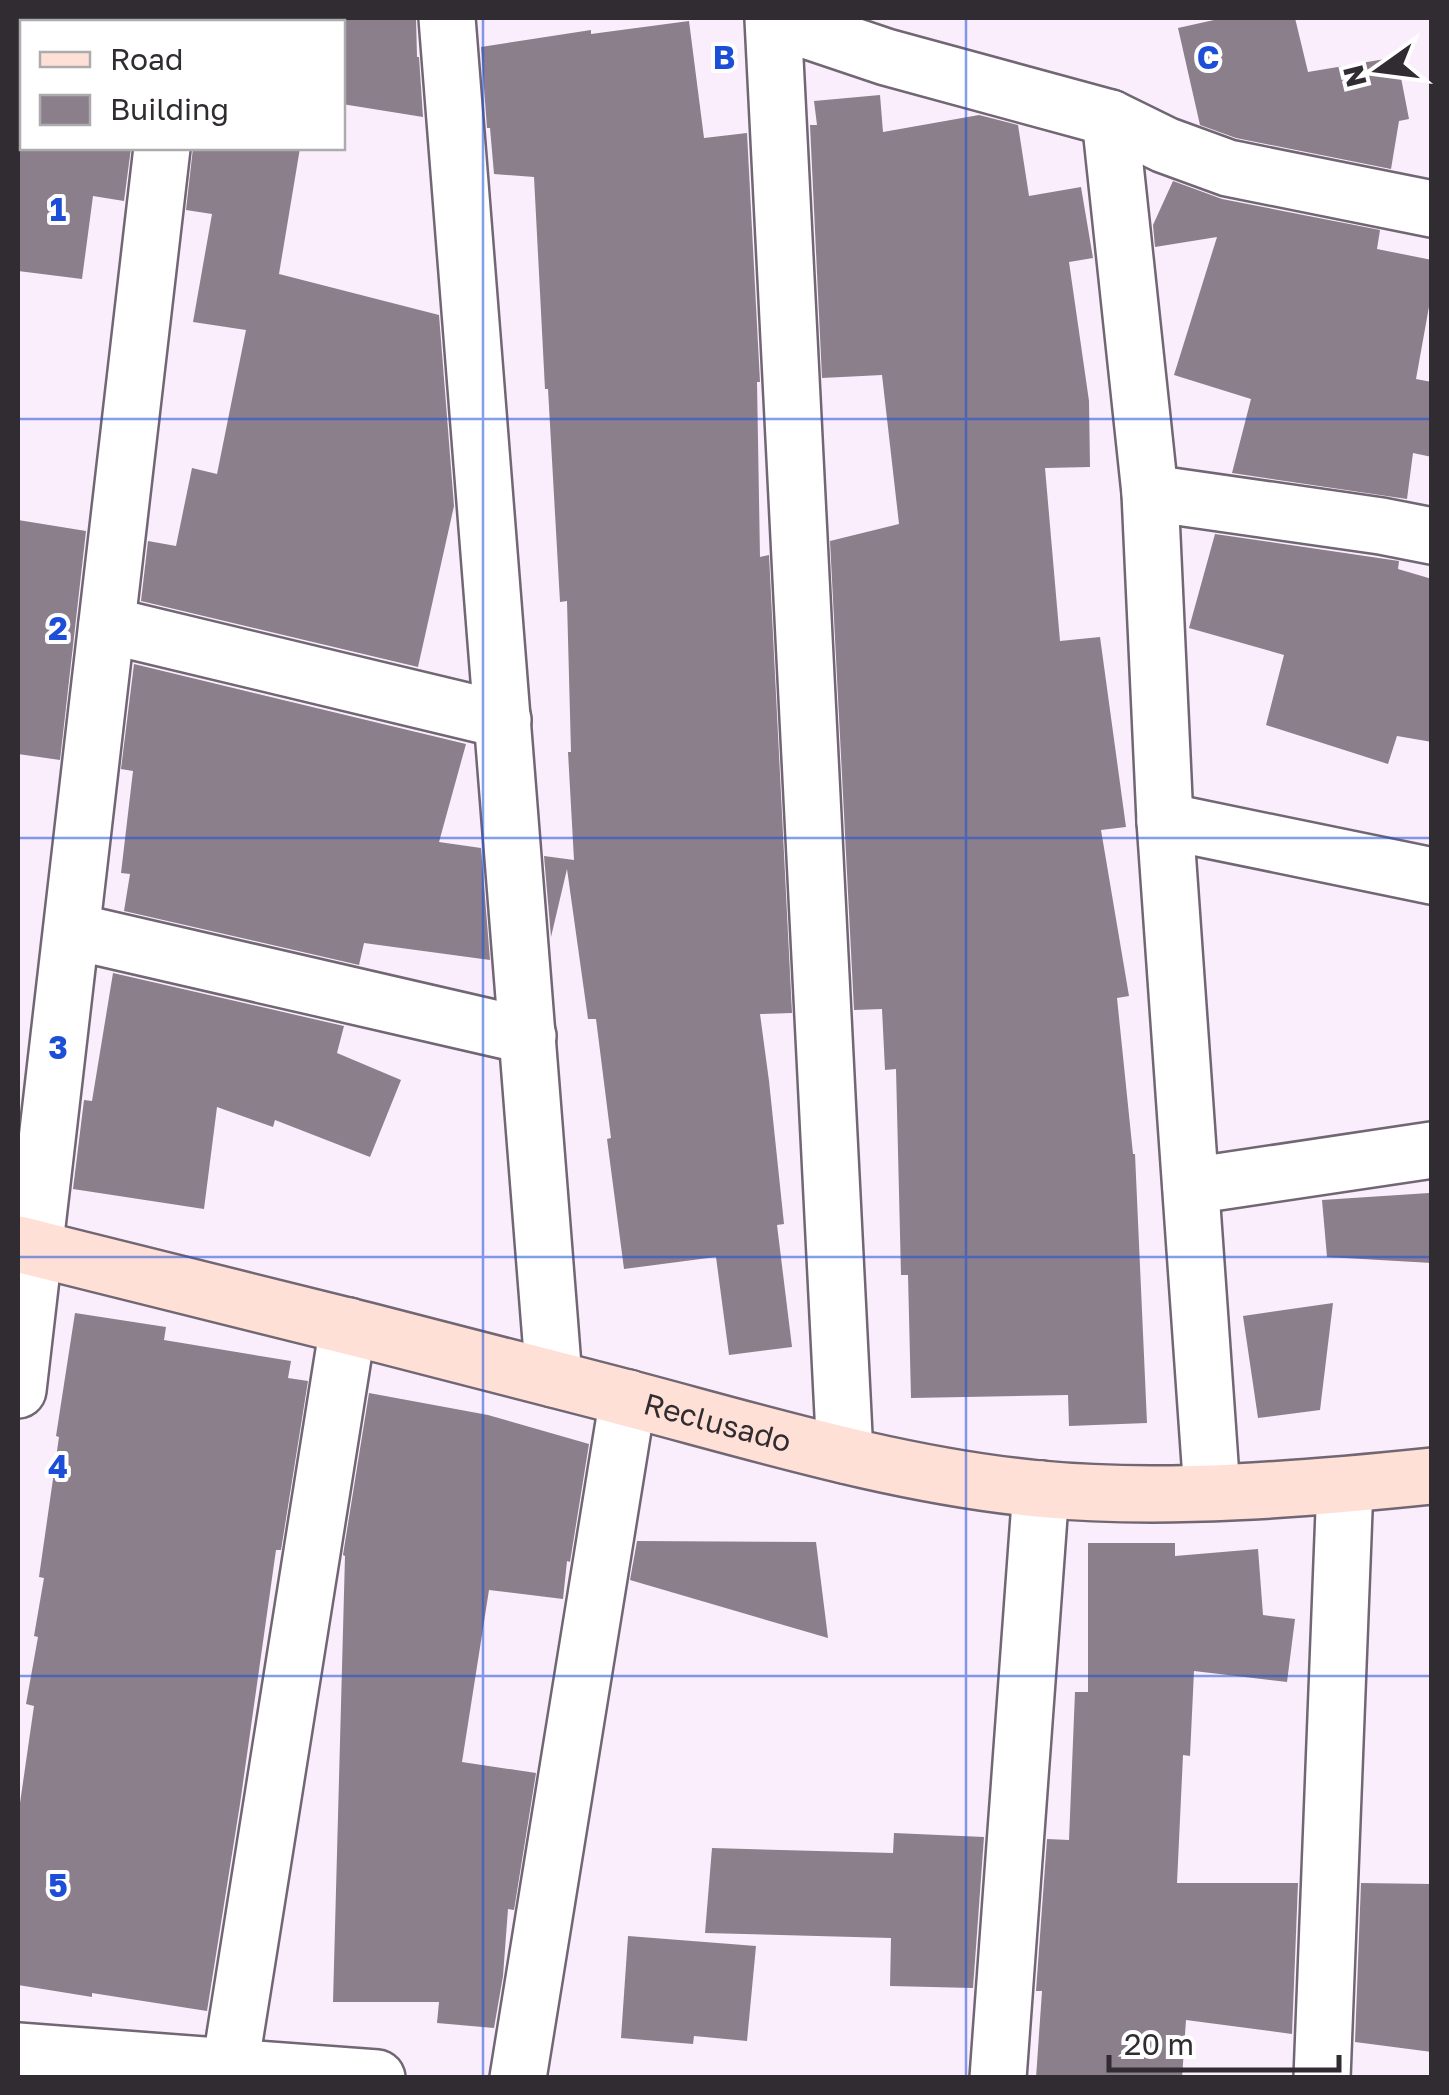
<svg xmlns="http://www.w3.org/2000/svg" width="1449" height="2095" viewBox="0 0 1449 2095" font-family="'Golos Text',sans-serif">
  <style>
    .building { fill: #8b7f8c }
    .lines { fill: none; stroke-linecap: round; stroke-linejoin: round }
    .street-casing { stroke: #716673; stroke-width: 60 }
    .secondary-casing { stroke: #716673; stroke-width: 60 }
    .street { stroke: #fff; stroke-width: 55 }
    .secondary { stroke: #ffe0d6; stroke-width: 55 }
    .grid { fill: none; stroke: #1d4ed8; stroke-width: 2.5; stroke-opacity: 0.55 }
    .labels { text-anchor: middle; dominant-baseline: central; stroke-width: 8; stroke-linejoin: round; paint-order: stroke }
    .street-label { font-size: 30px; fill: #302c31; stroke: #fff }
    .grid-label { font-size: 32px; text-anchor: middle; font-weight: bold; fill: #1d4ed8; stroke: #fff; stroke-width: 8; stroke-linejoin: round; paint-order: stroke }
  </style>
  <rect width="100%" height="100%" fill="#fbeefc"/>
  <!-- building -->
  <g class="building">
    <path d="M342,18H416L417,57H419L423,117L342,104Z"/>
    <path d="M1223,18H1295L1308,72L1397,57L1409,119L1399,121L1391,169L1236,138L1200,125L1178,28Z"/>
    <path d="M689,21L704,138L747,133L760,382H757L760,557L769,555L792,1013L760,1014L769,1081L784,1224L777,1225L792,1347L729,1355L716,1257L624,1269L607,1139L611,1138L596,1019H588L567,869L551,937L544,856L574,860L568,752H571L567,601L560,602L548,389H545L534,177L494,174L490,128H487L481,47L591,30V34Z"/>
    <path d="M880,95L883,132L979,115L1018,125L1029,196L1081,187L1093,258L1069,262L1089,401L1090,467L1045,468L1060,641L1100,637L1126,827L1101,830L1129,996L1117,998L1133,1154H1135L1147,1423L1069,1426L1068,1395L911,1398L908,1275H901L896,1069L885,1070L882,1009L854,1010L830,541L899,524L882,375L822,378L810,125H817L814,101Z"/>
    <path d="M18,148H131L124,201L93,196L82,279L18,271Z"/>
    <path d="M193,148H300L279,274L439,315L454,506L418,667L141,601L148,541L176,546L192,468L217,474L246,330L193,322L212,214L186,210Z"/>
    <path d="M1173,181L1222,199L1380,230L1377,249L1432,260V290L1416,379L1432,382V457L1413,453L1407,499L1232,473L1251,399L1174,375L1217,237L1155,247L1153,225Z"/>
    <path d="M18,520L86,531L60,760L18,754Z"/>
    <path d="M1215,534L1399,561L1398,569L1432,579V742L1397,736L1388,764L1266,725L1284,655L1189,628Z"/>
    <path d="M134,664L466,744L439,842L481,848L490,960L364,943L359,965L124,911L130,874L121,873L133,771L121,769Z"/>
    <path d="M113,973L344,1026L337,1053L401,1080L370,1157L275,1120L273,1127L217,1107L204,1209L73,1189L84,1100L92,1101Z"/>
    <path d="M1429,1193L1432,1263L1327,1257L1322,1200Z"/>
    <path d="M1333,1303L1320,1410L1258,1418L1243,1316Z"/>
    <path d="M75,1313L166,1327L164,1340L291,1361L288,1378L308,1381L281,1550H276L240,1804L207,2011L92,1993V1997L18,1985V1817L34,1706L26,1704L38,1637L34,1636L44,1578L39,1577L59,1437L56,1436Z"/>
    <path d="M369,1393L488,1415L589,1444L570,1562L567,1561L563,1599L489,1590L462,1762L536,1773L514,1910L508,1909L503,1976L494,2028L437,2023L439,2002H333L345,1556L343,1555Z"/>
    <path d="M637,1541L816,1542L828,1638L630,1580Z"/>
    <path d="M1088,1543H1175V1556L1258,1549L1263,1615L1295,1619L1287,1682L1194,1671L1190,1756L1183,1755L1177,1883H1298L1292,2034L1186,2020L1182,2078H1036L1042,1991H1036L1047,1839L1069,1840L1075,1692H1088Z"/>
    <path d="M894,1833L984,1837L973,1988L890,1986L891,1938L705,1933L712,1848L893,1853Z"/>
    <path d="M1361,1883L1432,1884V2052L1355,2042Z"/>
    <path d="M628,1936L756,1946L747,2041L694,2036L693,2044L621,2038Z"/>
  </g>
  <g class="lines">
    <defs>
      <g id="street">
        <path d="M447,18L554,1379"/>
        <path d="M176,22L177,18"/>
        <path d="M1110,118L1150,493L1165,821L1212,1492"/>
        <path d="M1150,493L1381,526L1432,536"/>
        <path d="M107,625L503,720"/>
        <path d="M1165,821L1432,876"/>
        <path d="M72,931L528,1036"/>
        <path d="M1191,1186L1432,1150"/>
        <path d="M18,1390L162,148"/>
        <path d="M845,1455L773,19L886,57L1110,118L1165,145L1228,168L1432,209"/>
        <path d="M18,2051L377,2078"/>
        <path d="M230,2067L348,1326"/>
        <path d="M518,2078L628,1398"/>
        <path d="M998,2078L1041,1489"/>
        <path d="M1322,2078L1345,1485"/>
      </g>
      <g id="secondary">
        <path id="s1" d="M18,1244C214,1292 409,1341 604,1392C747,1429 891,1475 1039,1489C1165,1501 1306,1489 1432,1476"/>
      </g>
    </defs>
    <!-- street casing -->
    <use href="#street" class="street-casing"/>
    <!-- secondary casing -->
    <use href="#secondary" class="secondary-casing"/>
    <!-- street -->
    <use href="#street" class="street"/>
    <!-- secondary -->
    <use href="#secondary" class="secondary"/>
  </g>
  <!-- grid -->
  <path class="grid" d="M483,18V2078M966,18V2078M18,419H1432M18,838H1432M18,1257H1432M18,1676H1432"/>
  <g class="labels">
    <!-- street labels -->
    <g class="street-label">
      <text stroke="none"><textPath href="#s1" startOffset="722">Reclusado</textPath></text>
    </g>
  </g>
  <g class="grid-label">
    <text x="724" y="69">B</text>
    <text x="1208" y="69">C</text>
    <text x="58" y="221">1</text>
    <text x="58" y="640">2</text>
    <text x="58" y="1059">3</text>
    <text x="58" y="1478">4</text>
    <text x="58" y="1897">5</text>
  </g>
  <!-- border -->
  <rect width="1449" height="2095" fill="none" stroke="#302c31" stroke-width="40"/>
  <!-- legend -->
  <rect x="20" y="20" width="325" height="130" fill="#ffffff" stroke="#acabad" stroke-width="2.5"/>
  <rect x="40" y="52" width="50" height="15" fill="#ffe0d6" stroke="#acabad" stroke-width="2.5"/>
  <text x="110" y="70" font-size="30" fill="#302c31">Road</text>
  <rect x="40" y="95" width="50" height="30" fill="#8b7f8c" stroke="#acabad" stroke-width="2.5"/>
  <text x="110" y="120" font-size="30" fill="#302c31">Building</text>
  <!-- north arrow -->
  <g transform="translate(1379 70) rotate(256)" stroke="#ffffff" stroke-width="8" paint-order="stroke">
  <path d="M0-8L18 38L0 25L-18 38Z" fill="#302c31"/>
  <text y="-15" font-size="28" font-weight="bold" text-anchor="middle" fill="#302c31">N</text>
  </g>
  <!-- scale -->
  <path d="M1109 2055v15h230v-15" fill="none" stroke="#302c31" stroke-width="5"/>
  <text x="1124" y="2055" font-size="30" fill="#302c31" stroke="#ffffff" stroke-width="8" paint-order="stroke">20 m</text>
</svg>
